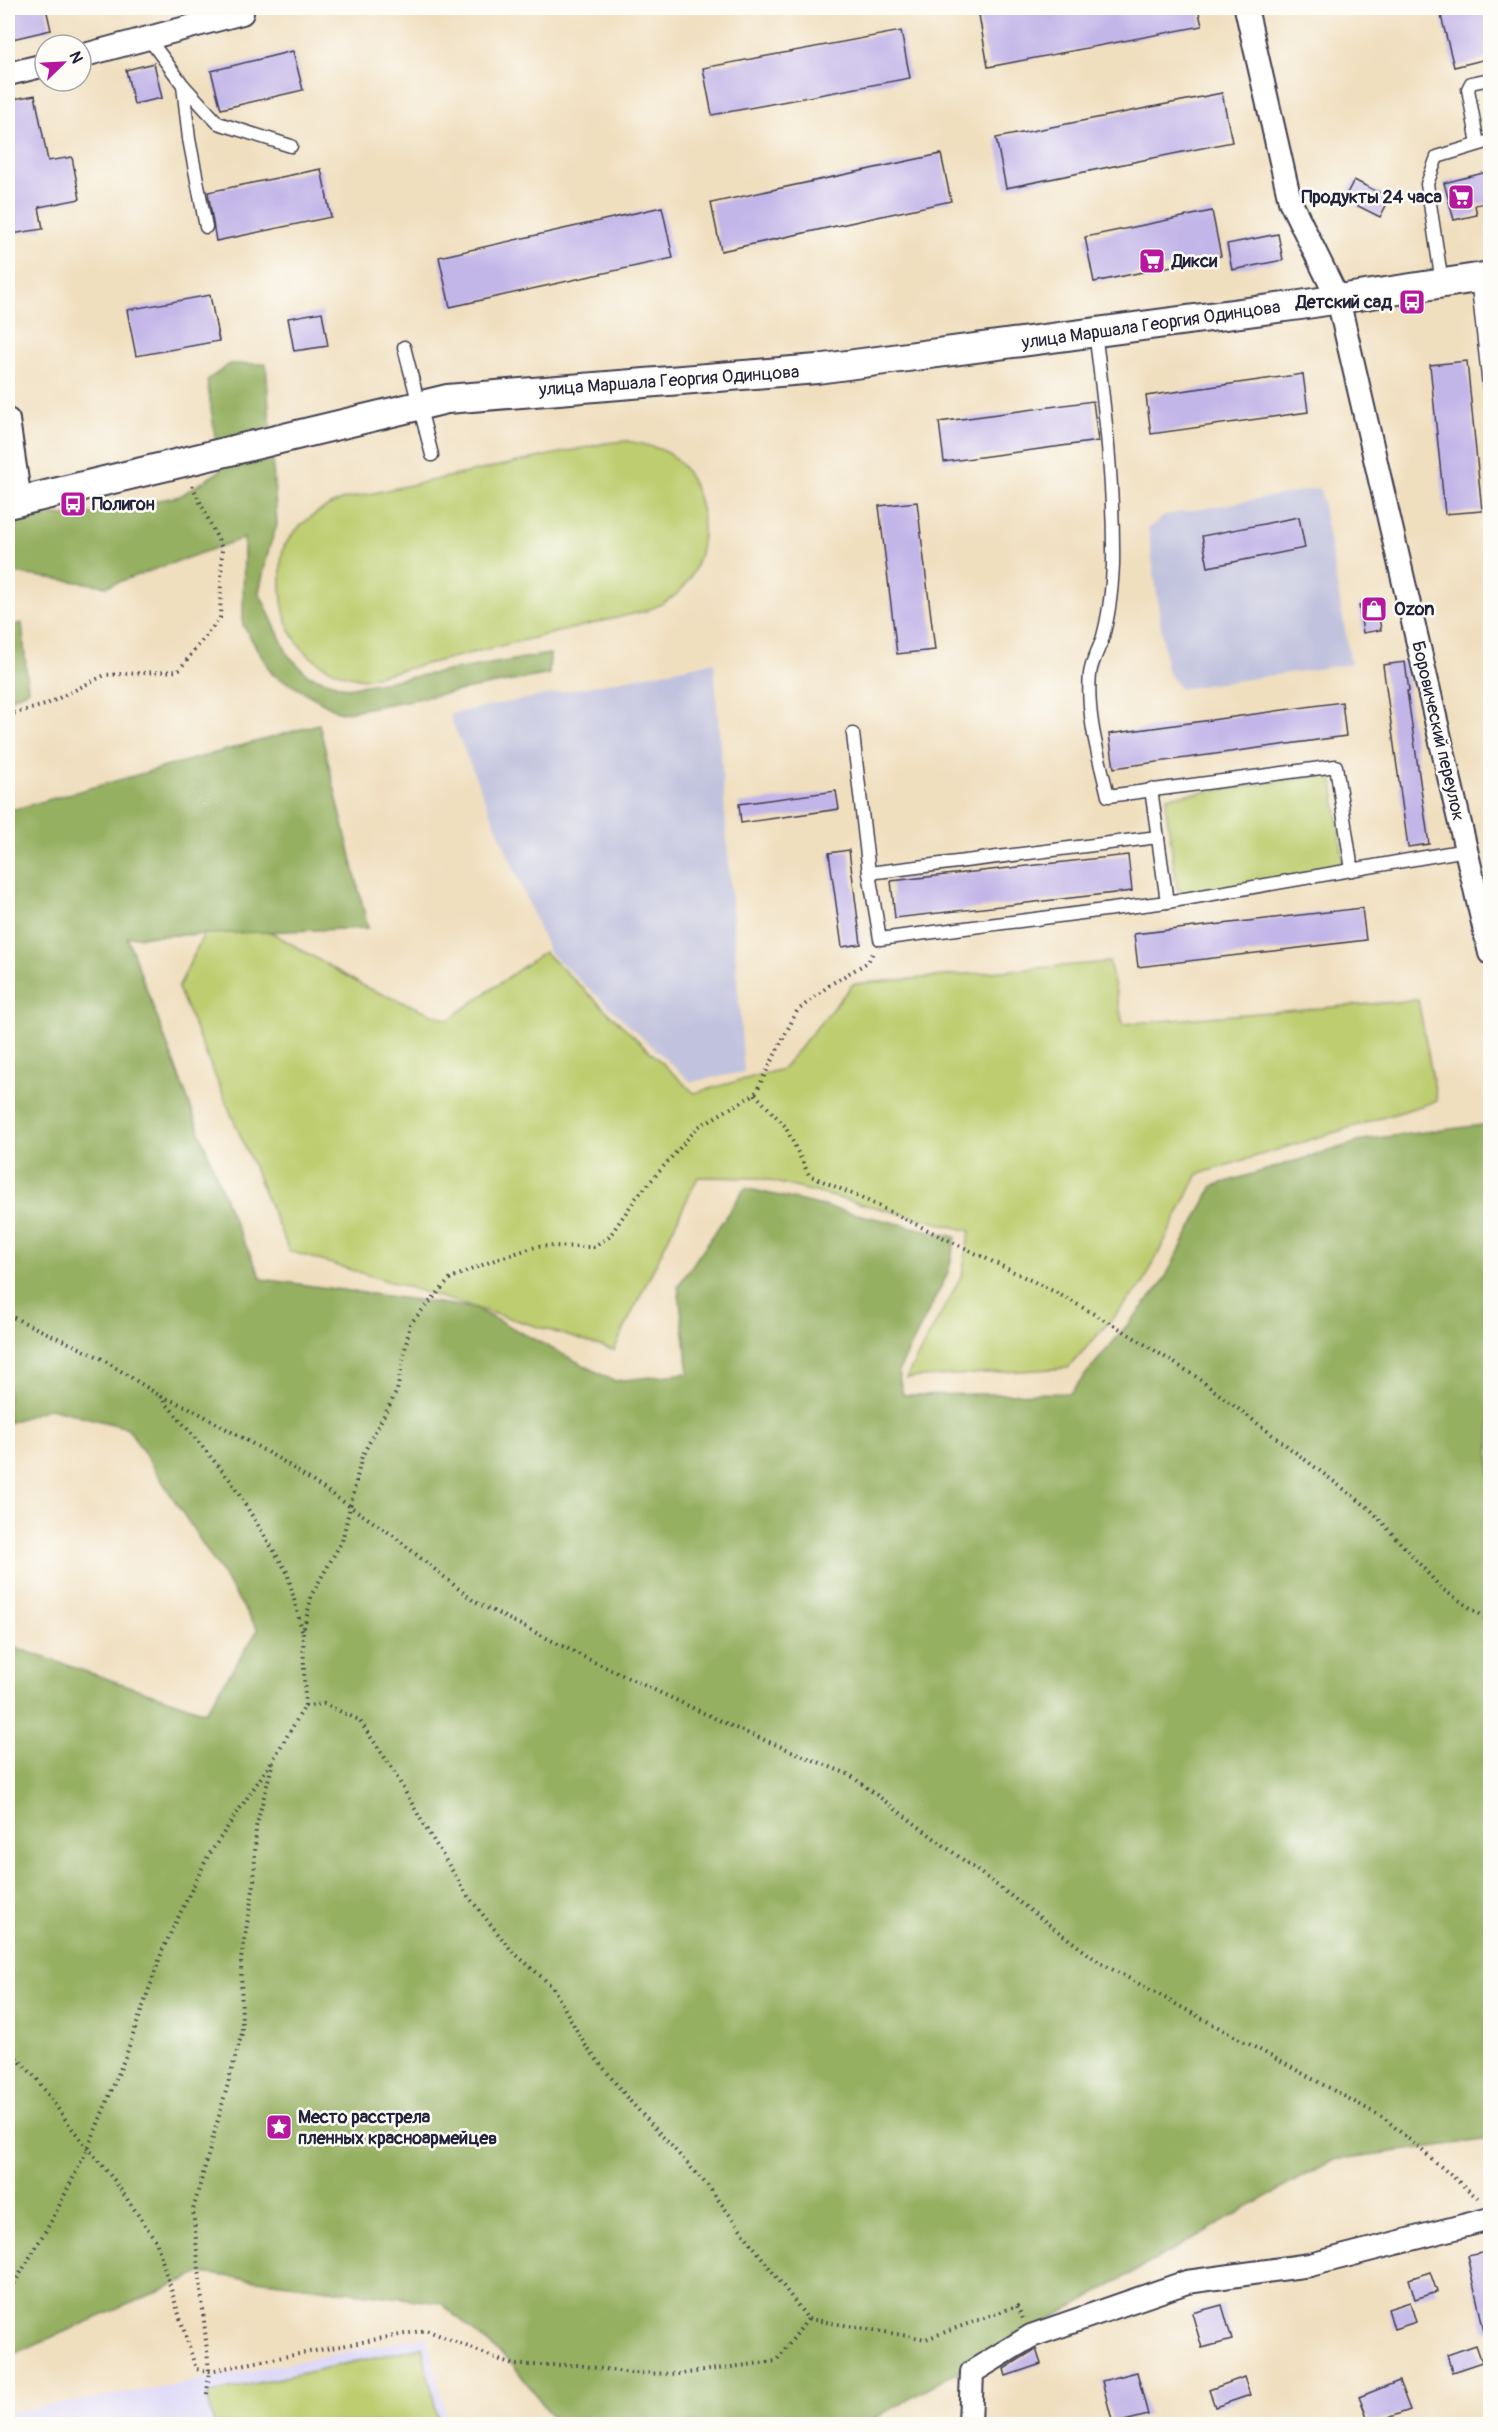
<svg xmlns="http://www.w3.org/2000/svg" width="1498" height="2432" viewBox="0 0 1498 2432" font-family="Pangolin,sans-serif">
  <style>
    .built { fill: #dbd6f7 }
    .industrial { fill: #c1c2dd }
    .green { fill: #becd6f; stroke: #707855; stroke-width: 1.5 }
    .forest { fill: #96b062; stroke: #5c694e; stroke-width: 1.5 }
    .building { fill: #c2b5e8 }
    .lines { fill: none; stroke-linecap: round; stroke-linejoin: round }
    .service-casing { stroke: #413e4f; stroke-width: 15 }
    .minor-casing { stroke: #413e4f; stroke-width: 26 }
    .tertiary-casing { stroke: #413e4f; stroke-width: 32 }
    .path { stroke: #413e4f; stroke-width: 4; stroke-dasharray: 1.5 4.5; stroke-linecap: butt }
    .service { stroke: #fff; stroke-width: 12 }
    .minor { stroke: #fff; stroke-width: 22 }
    .tertiary { stroke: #fff; stroke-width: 28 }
    .labels { text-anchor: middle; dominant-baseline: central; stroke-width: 5; stroke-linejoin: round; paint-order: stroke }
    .poi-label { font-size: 18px; font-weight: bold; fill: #22223b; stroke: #fdfcf7; text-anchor: start }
    .street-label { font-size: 18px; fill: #22223b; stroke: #fdfcf7 }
  </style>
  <rect width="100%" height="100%" fill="#fdfcf7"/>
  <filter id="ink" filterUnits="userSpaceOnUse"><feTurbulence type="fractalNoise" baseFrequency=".0167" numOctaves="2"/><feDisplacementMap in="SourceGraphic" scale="12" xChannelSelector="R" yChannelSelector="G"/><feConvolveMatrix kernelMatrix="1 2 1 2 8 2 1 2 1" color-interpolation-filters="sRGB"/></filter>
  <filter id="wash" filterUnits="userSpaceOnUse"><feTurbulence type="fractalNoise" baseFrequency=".008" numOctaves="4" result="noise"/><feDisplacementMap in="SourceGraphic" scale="24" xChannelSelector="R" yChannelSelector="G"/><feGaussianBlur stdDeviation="1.35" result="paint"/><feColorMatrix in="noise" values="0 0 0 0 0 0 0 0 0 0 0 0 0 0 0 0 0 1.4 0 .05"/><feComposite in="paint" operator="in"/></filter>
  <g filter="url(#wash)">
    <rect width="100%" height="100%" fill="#f0dfbf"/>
    <!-- built -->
    <path class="built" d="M427,2336L448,2424H8V2412L171,2386Z"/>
    <!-- industrial -->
    <g class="industrial">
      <path d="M1320,488L1351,664L1180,689L1167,671L1148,528L1166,515Z"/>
      <path d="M714,662L744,1072L691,1082L549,952L449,714Z"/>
    </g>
    <!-- green -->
    <g class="green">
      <path d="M627,441C642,444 666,448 677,460C709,493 713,556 680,591C670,601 658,606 645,611L364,679C307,670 279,635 281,577C281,568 280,553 285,545C298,523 318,510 341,500L606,443Z"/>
      <path d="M1324,775L1330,778L1333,782L1344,867L1183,896L1177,887L1166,808L1167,797Z"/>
      <path d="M219,902L367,988L448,1020L544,952L694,1093L782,1069L853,984L1109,962L1123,1024L1418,1000L1437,1101L1198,1174L1143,1284L1068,1368L906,1378L962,1275L970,1231L759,1178L698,1177L614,1350L289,1251L178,988Z"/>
      <path d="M422,2347L439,2424H214L207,2394Z"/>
    </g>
    <!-- forest -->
    <g class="forest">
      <path d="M230,364H266L277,525L269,548L259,592L288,655L308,675L347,688L550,654L549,674L341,713L272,674L243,625L244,538L107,586L13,573L8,576V510L74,517L180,496L220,471L207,380Z"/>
      <path d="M22,623L28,690L8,700V626Z"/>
      <path d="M319,724L368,928L127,937L231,1215L262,1279L474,1308L614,1381L689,1373L678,1286L745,1188L956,1237L948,1273L898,1372L903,1395L1070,1393L1162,1284L1213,1186L1368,1139L1490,1124V2139L1332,2160L865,2424H558L513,2365L441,2303L201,2273L8,2356V1645L205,1712L258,1630L128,1428L50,1408L8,1423V811Z"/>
    </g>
    <g id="blocks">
      <!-- building -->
      <g class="building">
        <path d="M8,8H46L51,30L8,40Z"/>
        <path d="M1018,8H1198L1202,26L988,67L979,15Z"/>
        <path d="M1439,8H1491V58L1454,67Z"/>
        <path d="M901,31L910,78L712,115L703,68Z"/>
        <path d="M293,51L303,90L221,109L211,71Z"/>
        <path d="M154,63L162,98L134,104L126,70Z"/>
        <path d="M1222,93L1232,142L1006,188L996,138Z"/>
        <path d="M35,95L48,161L72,157L80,199L39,207L43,229L12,234L8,213V100Z"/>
        <path d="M941,154L951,201L721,251L711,203Z"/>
        <path d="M321,169L331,217L216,241L208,192Z"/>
        <path d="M1491,171V202L1475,205L1477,215L1454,220L1444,183Z"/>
        <path d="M1354,180L1390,198L1380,217L1344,199Z"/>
        <path d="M662,207L673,258L450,307L439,257Z"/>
        <path d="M1212,211L1221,256L1094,282L1085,237Z"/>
        <path d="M1278,234L1283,260L1232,270L1227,244Z"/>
        <path d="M210,295L219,341L136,356L127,310Z"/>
        <path d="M322,312L328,346L294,351L288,318Z"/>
        <path d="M1467,361L1482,511L1445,514L1430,365Z"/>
        <path d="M1303,374L1308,412L1151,434L1146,396Z"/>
        <path d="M1093,401L1098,441L944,462L939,422Z"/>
        <path d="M917,502L935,650L897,654L879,506Z"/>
        <path d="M1299,517L1305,548L1208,567L1202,536Z"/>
        <path d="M1377,603L1381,630L1363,633L1359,605Z"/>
        <path d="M1405,662L1409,691H1407L1429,844L1408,847L1383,665Z"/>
        <path d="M1342,702L1346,736L1114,768L1109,734Z"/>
        <path d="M836,791L839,809L741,823L739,804Z"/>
        <path d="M849,850L861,944L842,947L829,853Z"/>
        <path d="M1128,855L1132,891L895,918L891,881Z"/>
        <path d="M1362,908L1366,940L1138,967L1134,934Z"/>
        <path d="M1491,2251V2331H1484L1467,2256Z"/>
        <path d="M1430,2272L1437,2292L1415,2299L1409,2279Z"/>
        <path d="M1410,2302L1416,2322L1394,2329L1388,2309Z"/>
        <path d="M1222,2305L1232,2340L1202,2348L1192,2313Z"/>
        <path d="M1476,2345L1482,2362L1452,2372L1447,2355Z"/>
        <path d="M1036,2349L1041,2364L1006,2376L1004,2369Z"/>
        <path d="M1137,2372L1148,2415L1113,2424L1102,2381Z"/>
        <path d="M1244,2377L1250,2395L1215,2407L1209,2390Z"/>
        <path d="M1399,2381L1410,2410L1370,2424L1359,2397Z"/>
      </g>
    </g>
  </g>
  <g filter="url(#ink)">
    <use href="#blocks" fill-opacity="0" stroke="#413e4f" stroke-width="1.5"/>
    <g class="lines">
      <defs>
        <g id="service">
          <path d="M149,39L183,85L218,123L291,146"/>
          <path d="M183,85L189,139L206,227"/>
          <path d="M1478,144L1468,89L1471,83L1490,79"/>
          <path d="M1477,278L1490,395"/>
          <path d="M1442,283L1427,184L1437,157L1490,141"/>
          <path d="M1095,332C1105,409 1114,486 1113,564C1112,589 1109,616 1102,640C1098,651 1091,663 1090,674C1086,715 1099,757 1108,796L1336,766L1352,870"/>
          <path d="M404,347L432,455"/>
          <path d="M853,734L869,873L880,939L1167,902"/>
          <path d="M1151,789L1167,902L1466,850"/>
          <path d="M869,873L1158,837"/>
        </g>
        <g id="minor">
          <path d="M1246,8L1290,201L1338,299L1490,953"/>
          <path d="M81,56L242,13"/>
          <path d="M8,74L45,65"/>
          <path d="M8,420L20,501"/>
          <path d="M970,2424L972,2372L1031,2336L1187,2282L1310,2265L1490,2219"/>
        </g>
        <path id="tertiary" d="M8,504L447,399L817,369L1300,305L1490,276"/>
      </defs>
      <!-- service casing -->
      <use href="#service" class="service-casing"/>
      <!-- minor casing -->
      <use href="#minor" class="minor-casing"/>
      <!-- tertiary casing -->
      <use href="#tertiary" class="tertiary-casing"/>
      <!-- path -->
      <g class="path">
        <path d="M8,715L45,705L105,675L178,671L220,618L222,548L191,483"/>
        <path d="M755,1094L785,1126L809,1175L868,1201L1057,1293L1122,1330L1195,1376L1370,1509L1442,1589L1490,1621"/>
        <path d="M8,1315L99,1357L160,1396L188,1407L281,1460L391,1534L475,1602L588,1659L740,1730L850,1775L1099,1962L1384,2118L1480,2200"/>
        <path d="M160,1396L230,1480L287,1572L302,1630"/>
        <path d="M305,1706L324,1704L359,1720L390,1765L424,1825L468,1896L511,1950L552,1986L585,2045L630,2101L708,2186L808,2319L926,2339L1017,2306L1023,2319"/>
        <path d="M8,2049L37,2079L70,2126L114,2180L156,2241L196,2369L209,2371L426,2330L513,2365H578L630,2373L680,2374L776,2361L808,2319"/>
        <path d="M8,2294L52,2220L88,2148L126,2055L163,1949L208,1856L272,1761"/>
        <path d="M207,2394L209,2371L193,2210L242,2033L241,1959L254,1884L256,1827L274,1758L305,1706L303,1632L312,1594L342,1541L362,1456L397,1391L410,1324L451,1278L497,1259L539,1246L593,1247L609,1237L636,1198L698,1127L755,1094L797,1011L831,984L868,962L874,951"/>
      </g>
      <!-- service -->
      <use href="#service" class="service"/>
      <!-- minor -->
      <use href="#minor" class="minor"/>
      <!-- tertiary -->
      <use href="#tertiary" class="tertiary"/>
    </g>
  </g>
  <!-- icons -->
  <defs>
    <symbol id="supermarket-square" viewBox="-11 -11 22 22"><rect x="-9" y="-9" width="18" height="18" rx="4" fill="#b5179e" stroke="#fdfcf7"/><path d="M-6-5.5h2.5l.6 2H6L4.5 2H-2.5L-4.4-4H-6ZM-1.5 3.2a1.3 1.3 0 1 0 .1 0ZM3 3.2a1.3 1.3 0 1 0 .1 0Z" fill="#fff"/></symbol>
    <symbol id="bus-square" viewBox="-11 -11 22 22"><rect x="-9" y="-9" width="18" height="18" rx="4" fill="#b5179e" stroke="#fdfcf7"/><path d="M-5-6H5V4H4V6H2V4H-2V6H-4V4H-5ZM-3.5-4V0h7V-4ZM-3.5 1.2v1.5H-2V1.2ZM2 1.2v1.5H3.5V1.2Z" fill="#fff"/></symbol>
    <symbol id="shop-square" viewBox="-11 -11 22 22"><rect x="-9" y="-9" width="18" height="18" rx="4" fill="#b5179e" stroke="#fdfcf7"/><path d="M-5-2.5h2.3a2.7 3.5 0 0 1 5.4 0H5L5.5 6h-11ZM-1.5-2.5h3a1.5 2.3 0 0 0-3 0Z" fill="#fff"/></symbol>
    <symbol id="sight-square" viewBox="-11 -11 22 22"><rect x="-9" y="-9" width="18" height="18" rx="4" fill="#b5179e" stroke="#fdfcf7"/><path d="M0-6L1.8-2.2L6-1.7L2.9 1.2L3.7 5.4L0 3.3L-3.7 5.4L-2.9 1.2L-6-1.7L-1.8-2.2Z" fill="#fff"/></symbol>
  </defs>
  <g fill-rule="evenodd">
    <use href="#supermarket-square" x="1446" y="182" width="30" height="30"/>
    <use href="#supermarket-square" x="1137" y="246" width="30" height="30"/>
    <use href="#bus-square" x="1397" y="287" width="30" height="30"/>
    <use href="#bus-square" x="58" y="489" width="30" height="30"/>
    <use href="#shop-square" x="1359" y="594" width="30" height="30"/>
    <use href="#sight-square" x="264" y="2112" width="30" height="30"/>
  </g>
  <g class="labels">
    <!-- poi labels -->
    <g class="poi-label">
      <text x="1442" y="197" text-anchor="end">Продукты 24 часа</text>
      <text x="1172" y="261">Дикси</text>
      <text x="1392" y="302" text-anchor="end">Детский сад</text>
      <text x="92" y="504">Полигон</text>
      <text x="1394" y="609">Ozon</text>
      <text x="298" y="2117">Место расстрела<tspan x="298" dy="21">пленных красноармейцев</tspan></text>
    </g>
    <!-- street labels -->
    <g class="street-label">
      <text transform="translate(1151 325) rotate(-8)">улица Маршала Георгия Одинцова</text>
      <text transform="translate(669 381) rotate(-4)">улица Маршала Георгия Одинцова</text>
      <text transform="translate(1438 731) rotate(77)">Боровический переулок</text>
    </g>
  </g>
  <!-- margin -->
  <rect width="1498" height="2432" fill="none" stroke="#fdfcf7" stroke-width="30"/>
  <!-- north arrow -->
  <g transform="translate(63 63) rotate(66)"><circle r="28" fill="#fdfcf7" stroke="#a5a5ac" stroke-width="1.5"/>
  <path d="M0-4.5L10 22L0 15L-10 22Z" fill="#b5179e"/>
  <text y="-9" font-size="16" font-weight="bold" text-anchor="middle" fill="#22223b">N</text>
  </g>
</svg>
